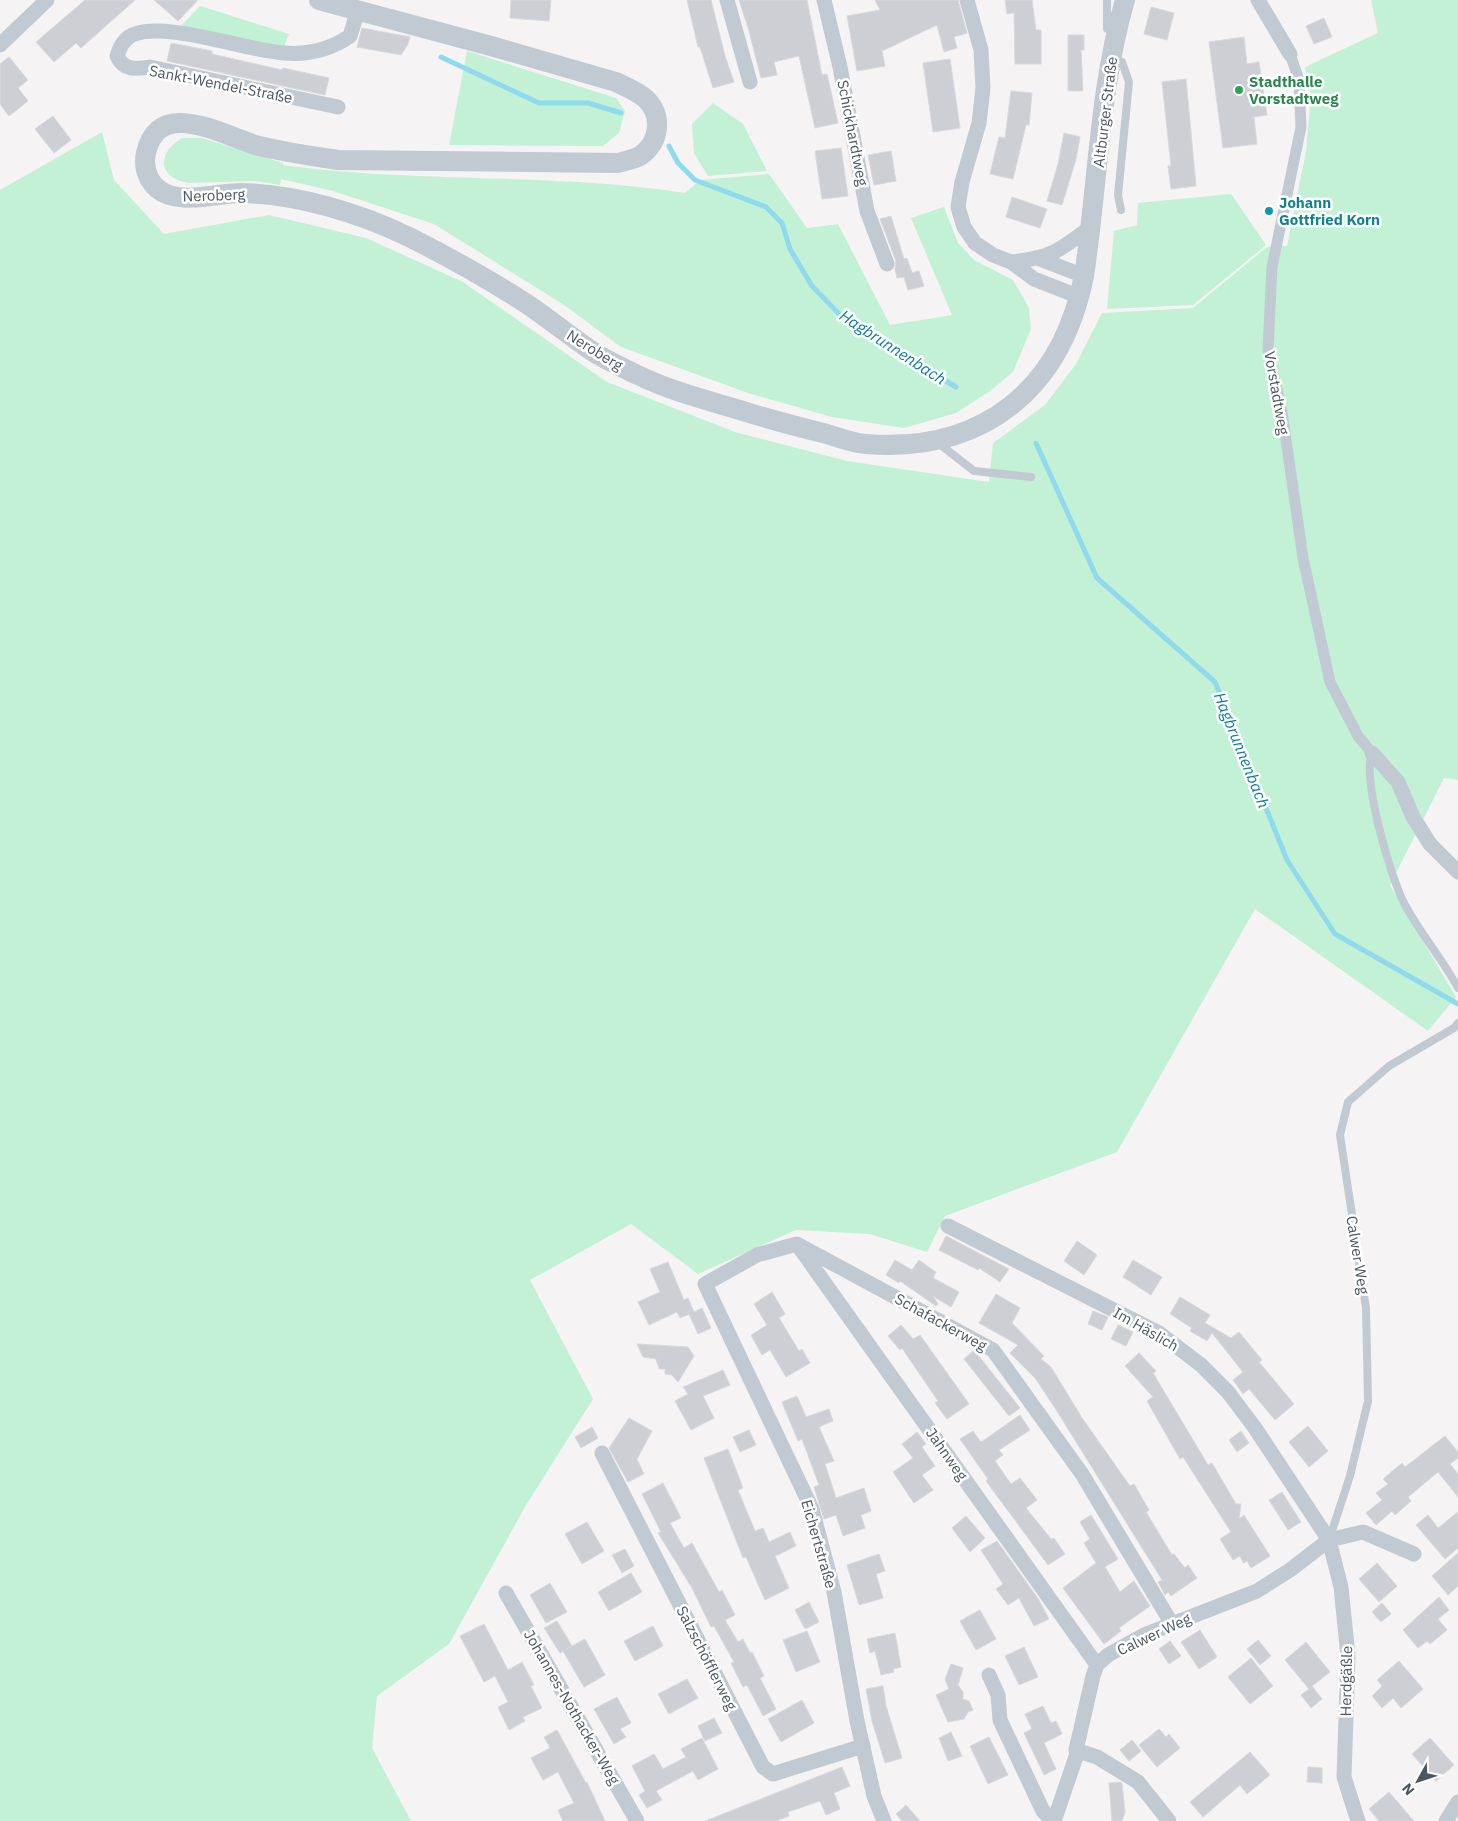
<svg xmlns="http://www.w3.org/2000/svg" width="1458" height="1821" viewBox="0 0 1458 1821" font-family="'IBM Plex Sans',sans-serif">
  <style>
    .green { fill: #c3f1d5 }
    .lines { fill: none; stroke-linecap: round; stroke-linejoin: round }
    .stream { stroke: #90daee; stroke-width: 5 }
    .building { fill: #cdcfd5; stroke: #d7d9de }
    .service { stroke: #c1cad2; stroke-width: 8 }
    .pedestrian { stroke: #c1cad2; stroke-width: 11 }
    .minor { stroke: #c1cad2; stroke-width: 15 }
    .tertiary { stroke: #c1cad2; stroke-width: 20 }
    .leisure-dot { fill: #2e9e5b; stroke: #fff; stroke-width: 2 }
    .culture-dot { fill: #0f9aa8; stroke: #fff; stroke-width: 2 }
    .labels { text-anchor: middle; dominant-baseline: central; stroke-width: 5; stroke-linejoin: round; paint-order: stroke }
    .leisure-label { font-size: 15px; font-weight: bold; fill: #27864d; stroke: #fff; text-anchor: start }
    .street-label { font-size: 15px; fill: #4a5661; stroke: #fff }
    .culture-label { font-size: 15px; font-weight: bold; fill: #0d838f; stroke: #fff; text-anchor: start }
    .water-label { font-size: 16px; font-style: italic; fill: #0c7c9b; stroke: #fff }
  </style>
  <rect width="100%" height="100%" fill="#f5f3f3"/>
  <!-- green -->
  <g class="green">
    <path d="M1371,0H1458V780L1444,778L1390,885L1456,997L1428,1031L1255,909L1117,1152L945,1216L927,1252L870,1234L796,1230L698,1274L631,1224L530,1280L593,1399L526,1505L449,1644L377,1696L372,1748L411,1821H0V190L102,132L114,180L164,234L269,215L366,238L463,282L607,382L735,432L847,461L989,482L993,443L1045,405L1076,364L1102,313L1193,308L1267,247L1287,246L1306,151L1311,96L1305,67L1378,33Z"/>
    <path d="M200,6L289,34L283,49L178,29Z"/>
    <path d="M467,51L616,98L625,111L619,133L603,146L449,145Z"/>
    <path d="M713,103L743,124L767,171L708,176L694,153L692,124Z"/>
    <path d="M182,138H202L283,163V165C417,184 551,172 685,193L700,180L769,174L807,228L838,224L890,325L952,315L911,218L944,207L958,243L974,260L1013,280L1029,308L1031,329L1013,372L990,391L956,413L904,428L832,417L748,393L621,347L564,305L434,224L333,191L281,179L280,185L256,181L188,183C157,177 157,153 182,138Z"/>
    <path d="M1231,194L1266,245L1193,305L1107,309L1114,231L1137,225L1138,203Z"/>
  </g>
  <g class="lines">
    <!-- stream -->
    <g class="stream">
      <path d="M441,57L539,103H588L621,113"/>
      <path d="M669,146L678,163L695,180L766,207L782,223L790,249L812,286L845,320L956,387"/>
      <path d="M1036,443L1097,578L1215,682L1287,860L1335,934L1458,1004"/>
    </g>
  </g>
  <!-- building -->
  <g class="building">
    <path d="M85,0H135L81,48L76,43L54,62L36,42Z"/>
    <path d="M154,0H198L178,21Z"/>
    <path d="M511,0H551L549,21L510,18Z"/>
    <path d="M687,0H711L725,56L734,82L713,88L700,47H698Z"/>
    <path d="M739,0H807L822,75L827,74L838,123L815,128L799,56L774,62L777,75L761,78L749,31Z"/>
    <path d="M875,0H958L967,33L954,37L957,48L944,52L937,25L882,51L885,66L857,71L847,16L880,10Z"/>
    <path d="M1005,0H1032L1036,30H1041V64H1015L1014,13L1007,14Z"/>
    <path d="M1151,7L1174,13L1167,40L1144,34Z"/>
    <path d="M1324,18L1332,37L1314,44L1306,26Z"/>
    <path d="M362,28L410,37L408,44L401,55L357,47Z"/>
    <path d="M1068,35H1084V50H1081L1083,91H1068Z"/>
    <path d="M1244,37L1247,64L1259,62L1267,115L1254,117L1257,144L1223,148L1209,42Z"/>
    <path d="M171,43L212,51V54L282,70L283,68L329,78L325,95L167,61Z"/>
    <path d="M9,57L28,80L18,88L28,101L9,116L0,104V64Z"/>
    <path d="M950,59L960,128L933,132L923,63Z"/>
    <path d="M1186,79L1196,186L1171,189L1168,166H1171L1162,82Z"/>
    <path d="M1011,91L1032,93L1029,125H1026L1013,179L990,174L999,137L1005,138Z"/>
    <path d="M53,116L71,140L54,153L35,129Z"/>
    <path d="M1064,133L1080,137L1076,159L1062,205L1047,201L1058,164Z"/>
    <path d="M841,148L848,196L822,199L815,151Z"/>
    <path d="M891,151L896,181L874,185L868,155Z"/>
    <path d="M1012,197L1047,209L1040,228L1006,217Z"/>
    <path d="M891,216L904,259L907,258L912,273L919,271L924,286L908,290L904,277L897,278L895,269L896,261L880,219Z"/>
    <path d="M946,1236L1009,1269L1000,1282L979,1268L978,1270L939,1250Z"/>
    <path d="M1077,1241L1097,1255L1084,1275L1064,1261Z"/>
    <path d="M895,1260L912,1270L919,1260L936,1272L933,1278L959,1292L951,1307L933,1296L938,1304L936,1306L900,1281L899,1283L886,1275Z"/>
    <path d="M1133,1260L1162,1277L1151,1295L1123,1277Z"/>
    <path d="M668,1262L684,1300L688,1298L694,1312L702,1308L711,1328L698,1334L689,1314L680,1318L677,1312L649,1325L638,1302L660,1292L650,1269Z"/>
    <path d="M772,1292L785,1314L779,1318L799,1351L802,1349L810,1363L786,1377L770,1350L762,1355L751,1335L767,1325L754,1304Z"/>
    <path d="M996,1294L1020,1308L1012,1323L1044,1356L1041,1359L1051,1367L1082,1418L1130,1486L1134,1484L1149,1510L1146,1512L1172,1555L1174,1554L1185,1568L1188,1565L1197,1578L1171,1596L1168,1592L1165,1595L1158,1582L1162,1580L1055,1408L1035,1378L1010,1353L1018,1345L979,1323Z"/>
    <path d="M1180,1297L1210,1315L1205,1323L1231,1338L1239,1332L1262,1360L1259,1362L1294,1404L1275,1420L1249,1389L1243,1394L1233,1380L1243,1372L1212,1333L1207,1341L1190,1331L1192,1328L1170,1314Z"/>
    <path d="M1093,1311L1108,1317L1102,1330L1088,1324Z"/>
    <path d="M901,1325L913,1339L920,1335L969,1404L947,1419L935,1403L938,1401L902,1348L900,1350L888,1336Z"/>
    <path d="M1118,1325L1133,1332L1126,1346L1111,1339Z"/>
    <path d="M637,1344L688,1347L694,1356L678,1382L672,1375L665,1374V1369H659L656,1359L643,1357Z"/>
    <path d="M974,1350L1020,1408L1009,1416L964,1359Z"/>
    <path d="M1139,1353L1156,1371L1153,1373L1208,1465L1212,1463L1236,1504H1241L1239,1519L1244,1515L1270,1556L1251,1568L1247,1561L1243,1563L1240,1556L1233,1560L1220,1539L1231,1532L1183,1457L1180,1459L1147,1401L1153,1397L1125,1366Z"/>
    <path d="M723,1370L730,1385L703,1396L714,1418L691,1430L675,1401L688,1394L683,1387Z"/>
    <path d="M797,1396L806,1417L829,1409L833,1421L819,1427L834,1461L825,1464L836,1498L864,1488L871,1511L861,1515L865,1528L843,1536L836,1515L824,1519L814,1487L819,1485L802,1439L798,1441L782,1402Z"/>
    <path d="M1020,1415L1030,1430L999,1450L1003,1455L995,1461L1011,1484L1020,1478L1024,1483L1037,1500L1026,1508L1051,1539L1054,1538L1065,1554L1048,1565L986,1481L988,1479L960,1439L973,1431L981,1442Z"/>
    <path d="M629,1418L652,1431L637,1459L644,1474L628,1482L609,1448Z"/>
    <path d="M1308,1426L1328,1451L1309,1467L1289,1442Z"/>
    <path d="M592,1427L598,1438L581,1448L575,1437Z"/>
    <path d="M749,1430L756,1445L740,1452L733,1437Z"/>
    <path d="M1241,1431L1249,1443L1237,1452L1229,1440Z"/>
    <path d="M917,1432L926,1444L922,1447L935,1466L922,1475L933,1490L914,1503L893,1472L913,1458L902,1444Z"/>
    <path d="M1445,1436L1458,1452V1458L1450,1464L1458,1474V1497L1438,1472L1408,1497L1411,1501L1395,1515L1392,1511L1376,1525L1366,1513L1382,1500L1376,1493L1388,1484L1383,1479L1402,1463L1405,1467Z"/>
    <path d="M728,1449L743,1488L738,1490L755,1531L763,1528L769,1542L790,1532L796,1546L775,1556L789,1588L765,1600L746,1557L743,1558L704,1458Z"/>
    <path d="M663,1483L681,1518L670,1523L684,1548L692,1543L719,1592L722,1590L735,1615L725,1620L738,1642L743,1639L750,1653L752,1652L764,1676L760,1678L776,1709L763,1716L747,1685L743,1687L731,1663L734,1662L714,1626L711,1627L692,1588L658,1533L661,1532L642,1494Z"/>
    <path d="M1282,1492L1301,1522L1288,1530L1269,1500Z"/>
    <path d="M1458,1512V1548L1445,1559L1416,1525L1428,1515L1438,1528Z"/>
    <path d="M1091,1515L1118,1559L1105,1567L1120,1592L1134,1581L1150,1606L1119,1628L1121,1631L1104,1644L1063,1588L1096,1563L1084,1543L1090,1539L1080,1522Z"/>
    <path d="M966,1516L985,1538L970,1552L952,1528Z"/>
    <path d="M587,1522L604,1551L582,1564L565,1534Z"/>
    <path d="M997,1541L1039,1600L1049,1619L1034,1626L1019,1598L1008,1605L996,1589L1003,1584L981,1550Z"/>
    <path d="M625,1549L634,1566L622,1573L612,1555Z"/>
    <path d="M1458,1553V1586L1448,1595L1432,1576Z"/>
    <path d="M879,1554L885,1571L876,1574L883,1598L859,1605L847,1565Z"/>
    <path d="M1377,1563L1397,1586L1379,1602L1359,1579Z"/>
    <path d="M631,1573L642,1592L609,1611L598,1592Z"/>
    <path d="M550,1583L567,1612L546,1623L530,1595Z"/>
    <path d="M1439,1597L1449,1610L1438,1619L1447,1630L1430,1644L1427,1641L1418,1648L1403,1630Z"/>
    <path d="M809,1602L819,1622L805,1629L795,1610Z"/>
    <path d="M1382,1603L1391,1614L1381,1622L1372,1612Z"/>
    <path d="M980,1610L996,1639L976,1650L960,1621Z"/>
    <path d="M557,1621L572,1646L560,1653L544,1628Z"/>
    <path d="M484,1624L508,1670L522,1662L534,1685L531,1686L542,1708L523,1717L525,1721L509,1730L498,1707L508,1702L495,1676L484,1682L460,1636Z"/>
    <path d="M653,1626L663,1646L635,1661L624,1641Z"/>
    <path d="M1200,1630L1217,1657L1199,1669L1181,1642Z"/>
    <path d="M807,1631L820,1662L796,1672L783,1640Z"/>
    <path d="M895,1633L901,1667L893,1669L894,1672L881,1675L875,1651L870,1653L867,1639Z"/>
    <path d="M585,1639L605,1675L584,1687L563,1651Z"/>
    <path d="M1258,1640L1271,1656L1260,1665L1247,1649Z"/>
    <path d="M1170,1641L1181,1656L1169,1664L1159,1649Z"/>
    <path d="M1306,1642L1330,1672L1312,1686L1322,1699L1311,1708L1301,1695L1309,1689L1285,1660Z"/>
    <path d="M1024,1647L1038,1677L1019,1685L1005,1656Z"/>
    <path d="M1251,1658L1273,1686L1250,1704L1228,1677Z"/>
    <path d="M1399,1661L1423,1689L1401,1708L1393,1698L1382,1708L1372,1696L1382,1686L1377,1680Z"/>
    <path d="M951,1664L963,1668L958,1685L963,1692V1699L969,1701L973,1710L968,1712L964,1719L948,1722L936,1695L949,1689L945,1679Z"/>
    <path d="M687,1679L698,1698L669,1714L658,1694Z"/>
    <path d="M883,1686L886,1706L902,1758L885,1763L872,1721L866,1689Z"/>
    <path d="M617,1697L631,1723L620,1729L626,1737L614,1744L594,1709Z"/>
    <path d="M802,1700L814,1723L781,1742L768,1719Z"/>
    <path d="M1043,1706L1051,1723L1056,1721L1062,1734L1044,1743L1056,1769L1044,1775L1024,1733L1032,1729L1025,1714Z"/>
    <path d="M714,1718L722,1733L705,1741L698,1726Z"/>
    <path d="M1159,1729L1166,1737L1169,1734L1180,1748L1157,1767L1139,1745Z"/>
    <path d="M557,1730L586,1783L587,1782L605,1821H563L558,1810L574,1803L558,1772L543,1780L531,1758L550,1748L544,1737Z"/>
    <path d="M951,1732L962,1756L948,1761L939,1738Z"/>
    <path d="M989,1737L1008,1775L988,1784L970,1746Z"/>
    <path d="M702,1738L718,1769L698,1780L693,1771L656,1791L662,1800L647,1808L639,1795L645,1791L632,1766L654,1754L663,1769L686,1757L681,1749Z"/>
    <path d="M1430,1738L1454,1765L1436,1781L1412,1754Z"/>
    <path d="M1132,1740L1141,1751L1129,1761L1120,1750Z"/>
    <path d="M1250,1752L1270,1775L1247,1794L1240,1785L1203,1817L1190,1802Z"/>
    <path d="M842,1767L850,1786L834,1793L840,1809L826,1815L820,1801L788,1812L789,1816L776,1821H705Z"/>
    <path d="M1308,1767L1322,1768V1783L1307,1782Z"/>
    <path d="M1120,1782L1122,1783L1125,1812L1122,1821H1112L1109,1783Z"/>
    <path d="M1389,1792L1414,1821H1379L1369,1809Z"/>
    <path d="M906,1805L920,1821H902L896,1814Z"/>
  </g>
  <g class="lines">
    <!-- service -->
    <g class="service">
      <path d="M1107,0V29L1116,32"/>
      <path d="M1113,58L1122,62L1129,82L1118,195L1121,210"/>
      <path d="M937,442L974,471L1031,477"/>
      <path d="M1372,753C1362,780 1390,874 1403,901C1418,931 1442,958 1458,988"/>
      <path d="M1329,1540L1350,1476L1368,1401L1366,1308L1340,1135L1348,1102L1389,1066L1454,1028L1458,1023"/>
    </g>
    <!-- pedestrian -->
    <path class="pedestrian" d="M1290,54L1299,80L1301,127L1272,267L1268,350L1282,412L1303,558L1330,682L1358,736L1372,753"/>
    <!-- minor -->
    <g class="minor">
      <path d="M727,0L750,82"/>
      <path d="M824,0L840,67L867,211L887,264"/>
      <path d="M967,0L981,50L983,88L979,123L962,182L958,207L964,227L975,243L993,255L1011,262L1034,279L1080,297"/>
      <path d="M1258,0L1290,54"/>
      <path d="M0,45L47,0"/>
      <path d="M338,107L150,67C136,69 124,71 117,56C120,47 123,40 132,35C164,20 247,51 285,53C309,55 331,49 350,36L358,10"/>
      <path d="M1040,259L1084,276"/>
      <path d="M1011,262C1051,258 1061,250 1092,226"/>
      <path d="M1372,753L1398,782L1413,817L1430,844L1458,872"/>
      <path d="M948,1226L1159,1333L1201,1365L1228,1392L1255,1428L1329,1540L1341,1587L1348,1656L1344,1777L1358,1821"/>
      <path d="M799,1247L1097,1665"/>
      <path d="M602,1453L763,1767L773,1774L863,1746"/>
      <path d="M506,1593L637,1821"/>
      <path d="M989,1675L998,1695L1000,1720L1043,1811L1052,1821"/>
      <path d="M1078,1751L1097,1757L1138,1782L1169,1821"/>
      <path d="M884,1821L874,1796L857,1721L834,1592L812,1509L705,1284L757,1255L797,1244L993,1350L1082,1474L1172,1624"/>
      <path d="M1054,1821L1078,1751L1076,1750L1093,1676L1097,1665L1108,1655L1144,1635L1257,1591L1290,1570L1329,1540L1363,1532L1414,1554"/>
      <path d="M1446,1821L1458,1802"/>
    </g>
    <!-- tertiary -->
    <path class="tertiary" d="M319,0L491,46L616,82C626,87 637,91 646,99C663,116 660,142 640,156C634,159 625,161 618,163L338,160C311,156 285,152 259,146C225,137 159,95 146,153C142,171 151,189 169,195C192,202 219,193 242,193C296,194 360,213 409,237C451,258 490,280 530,306C550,320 569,335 589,349C605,360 625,369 642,377C678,394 719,403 756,415C780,422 803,428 827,434C839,438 853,443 866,444C983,453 1061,390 1084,276C1098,184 1099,89 1125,0"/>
  </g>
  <!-- markers -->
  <circle class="leisure-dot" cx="1239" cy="90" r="5"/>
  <circle class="culture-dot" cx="1269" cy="211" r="5"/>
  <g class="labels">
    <!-- leisure labels -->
    <g class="leisure-label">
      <text x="1249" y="81">Stadthalle<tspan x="1249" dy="17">Vorstadtweg</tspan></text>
    </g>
    <!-- street labels -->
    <g class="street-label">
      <text transform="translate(221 84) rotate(11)">Sankt-Wendel-Straße</text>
      <text transform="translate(1105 112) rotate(-83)">Altburger Straße</text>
      <text transform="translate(853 133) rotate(79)">Schickhardtweg</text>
      <text transform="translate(214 195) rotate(-2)">Neroberg</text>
      <text transform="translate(595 350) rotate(32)">Neroberg</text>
      <text transform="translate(1277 393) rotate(80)">Vorstadtweg</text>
      <text transform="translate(1358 1255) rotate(81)">Calwer Weg</text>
      <text transform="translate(941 1322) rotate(29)">Schafackerweg</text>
      <text transform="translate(1146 1329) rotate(30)">Im Häslich</text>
      <text transform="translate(947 1454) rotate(55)">Jahnweg</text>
      <text transform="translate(819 1544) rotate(74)">Eichertstraße</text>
      <text transform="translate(1154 1634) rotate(-25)">Calwer Weg</text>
      <text transform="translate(707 1658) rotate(63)">Salzschöfflerweg</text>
      <text transform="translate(1346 1681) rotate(-89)">Herdgäßle</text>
      <text transform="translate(572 1707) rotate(60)">Johannes-Nothacker-Weg</text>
    </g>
    <!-- culture labels -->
    <g class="culture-label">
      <text x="1279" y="202">Johann<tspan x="1279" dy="17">Gottfried Korn</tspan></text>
    </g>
    <!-- water labels -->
    <g class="water-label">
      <text transform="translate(893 347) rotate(33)">Hagbrunnenbach</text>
      <text transform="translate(1242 750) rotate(68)">Hagbrunnenbach</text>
    </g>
  </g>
  <!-- north arrow -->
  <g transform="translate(1418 1781) rotate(230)" stroke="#ffffff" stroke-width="4" paint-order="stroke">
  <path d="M0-4L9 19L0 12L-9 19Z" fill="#4a5661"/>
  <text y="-8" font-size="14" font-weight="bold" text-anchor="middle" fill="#4a5661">N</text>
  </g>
</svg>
